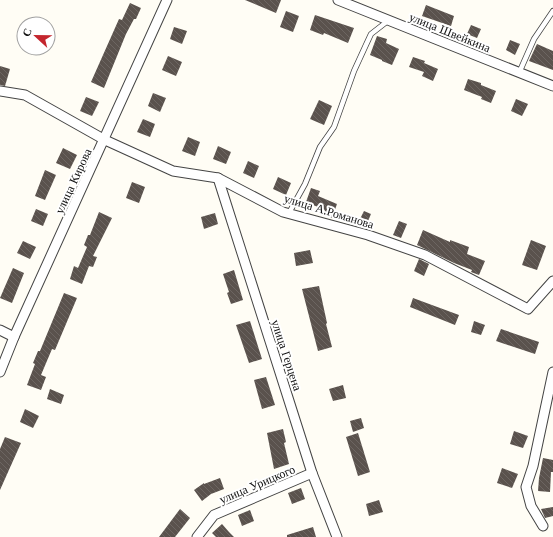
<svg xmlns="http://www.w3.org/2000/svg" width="553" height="537" viewBox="0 0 553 537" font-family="'Libre Baskerville',serif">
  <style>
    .building { fill: url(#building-back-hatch) }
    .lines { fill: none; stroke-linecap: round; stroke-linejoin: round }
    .service-casing { stroke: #444; stroke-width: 6 }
    .minor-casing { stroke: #444; stroke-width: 11 }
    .service { stroke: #fff; stroke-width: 4.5 }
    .minor { stroke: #fff; stroke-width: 9 }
    .labels { text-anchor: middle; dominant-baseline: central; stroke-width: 4; stroke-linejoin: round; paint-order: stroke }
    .street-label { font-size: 12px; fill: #111; stroke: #fff }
  </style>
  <defs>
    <pattern id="building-back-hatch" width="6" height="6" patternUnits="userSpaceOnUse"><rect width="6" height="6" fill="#5a524d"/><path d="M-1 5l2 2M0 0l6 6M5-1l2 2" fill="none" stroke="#6d6662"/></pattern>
  </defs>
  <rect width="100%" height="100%" fill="#fffdf5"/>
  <!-- building -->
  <g class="building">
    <path d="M245,0H281L276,13Z"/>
    <path d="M130,3L141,8L136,19H134L126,34L104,88L91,82L119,19L122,20Z"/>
    <path d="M426,5L454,16L451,26L422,16Z"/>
    <path d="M286,11L299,16L293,32L280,27Z"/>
    <path d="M315,15L354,28L348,43L324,33L323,35L310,30Z"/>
    <path d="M471,25L481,29L477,38L467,34Z"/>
    <path d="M174,27L187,31L182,44L170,39Z"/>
    <path d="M377,36L387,39L386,43L399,49L392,65L382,61V60L370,55Z"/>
    <path d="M510,40L520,44L515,55L506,50Z"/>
    <path d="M537,44L553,51V70L529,61Z"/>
    <path d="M168,56L182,62L176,76L162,70Z"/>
    <path d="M413,57L425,61L424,63L438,69L433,81L422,76L424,72L409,67Z"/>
    <path d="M0,66L10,69L5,86L0,85Z"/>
    <path d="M468,79L481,83V85L496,91L491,103L481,99L482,97L464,90Z"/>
    <path d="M153,93L166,98L160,112L148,106Z"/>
    <path d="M86,97L99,102L92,116L80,111Z"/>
    <path d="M516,99L528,104L522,116L511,111Z"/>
    <path d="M319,100L332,106L324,125L310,119Z"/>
    <path d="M143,119L155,124L150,137L137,132Z"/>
    <path d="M188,137L200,142L195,156L182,151Z"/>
    <path d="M218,146L231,152L226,164L213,159Z"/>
    <path d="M63,148L77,155L70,169L56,163Z"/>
    <path d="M248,161L259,166L254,178L243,173Z"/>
    <path d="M45,170L56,175L45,200L35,196Z"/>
    <path d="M278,177L291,183L286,195L273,189Z"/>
    <path d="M132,182L145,187L139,203L126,198Z"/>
    <path d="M311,188L320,191L318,196L337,204L332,218L323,214L325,210L306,202Z"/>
    <path d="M36,209L48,214L43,226L31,221Z"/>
    <path d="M364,211L371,214L365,228L357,225Z"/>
    <path d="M99,212L112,218L93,256L97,257L93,267L89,266L82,284L70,279L74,266L78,268L87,247L84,245L88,235H90Z"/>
    <path d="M215,213L218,224L204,229L201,217Z"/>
    <path d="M399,221L407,224L401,238L393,235Z"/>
    <path d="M423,230L450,242V240L469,247L467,254L485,261L479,275L471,272L472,270L454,263L417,245Z"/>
    <path d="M531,240L546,246L537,270L522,265Z"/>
    <path d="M23,241L36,247L30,259L17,253Z"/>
    <path d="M310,250L313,263L296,266L294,253Z"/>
    <path d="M419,259L429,264L424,276L414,271Z"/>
    <path d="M13,268L24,273L12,303L0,298Z"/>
    <path d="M234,270L243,300L231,304L227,293L229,292L223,274Z"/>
    <path d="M319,286L327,323L326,324L332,347L318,351L302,289Z"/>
    <path d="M64,293L77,298L55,350L52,349L41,375L46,377L41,390L27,385L35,364L33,363L38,351H40Z"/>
    <path d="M413,298L459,315L455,325L410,307Z"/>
    <path d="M250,321L262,359L249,363L236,325Z"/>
    <path d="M474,321L485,325L481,335L471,332Z"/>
    <path d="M501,329L539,342L535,354L496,341Z"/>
    <path d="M266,377L275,405L262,409L254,380Z"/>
    <path d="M343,385L346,398L333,401L329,389Z"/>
    <path d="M50,389L64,395L61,404L47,399Z"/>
    <path d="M25,409L39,416L33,428L20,422Z"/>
    <path d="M361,418L364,428L353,432L350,421Z"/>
    <path d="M283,429L286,442L284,443L289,464L274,469L267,433Z"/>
    <path d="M514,431L528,436L523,448L510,444Z"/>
    <path d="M358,433L370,472L358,476L346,437Z"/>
    <path d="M5,437L21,443L0,490V449Z"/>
    <path d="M543,458L553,460V472H551L550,492L538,491L539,478Z"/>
    <path d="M502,468L518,474L512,488L497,483Z"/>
    <path d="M220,478L224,489L211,494L202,501L194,490L204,483V484Z"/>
    <path d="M301,488L305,499L292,504L288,493Z"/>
    <path d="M379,500L383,512L369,516L366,504Z"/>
    <path d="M553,507V516L545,518L541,509Z"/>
    <path d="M180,509L190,518L175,537H159Z"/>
    <path d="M250,510L254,521L242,526L238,515Z"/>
    <path d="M222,524L229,532L234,537H216L212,533Z"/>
    <path d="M313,527L316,537H287V535Z"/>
  </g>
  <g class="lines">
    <defs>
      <g id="service">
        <path d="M519,73L534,39L553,11"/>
        <path d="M289,213L305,184L320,147L334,127L354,71L365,47L371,34L389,20"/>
      </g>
      <g id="minor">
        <path d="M338,0L553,86"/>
        <path d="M0,91L25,95L105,140L173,171L218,178L283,212L368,235L425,255L528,309L553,281"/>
        <path d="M218,178L312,473L337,537"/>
        <path d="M0,330L14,337"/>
        <path d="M0,372L14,337L167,0"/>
        <path d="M543,526L531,506L526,487L533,466L553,372"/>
        <path d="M197,537L214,515L312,473"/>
      </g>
    </defs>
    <!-- service casing -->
    <use href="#service" class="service-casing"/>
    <!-- minor casing -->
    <use href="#minor" class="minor-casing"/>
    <!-- service -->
    <use href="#service" class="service"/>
    <!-- minor -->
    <use href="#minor" class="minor"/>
  </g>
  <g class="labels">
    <!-- street labels -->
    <g class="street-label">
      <text transform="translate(450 32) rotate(22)">улица Швейкина</text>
      <text transform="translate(73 181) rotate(-65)">улица Кирова</text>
      <text transform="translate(329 211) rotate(17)">улица А.Романова</text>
      <text transform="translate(287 355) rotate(72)">улица Герцена</text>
      <text transform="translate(257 484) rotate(-23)">улица Урицкого</text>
    </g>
  </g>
  <!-- north arrow -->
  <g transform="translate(36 36) rotate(292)"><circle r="19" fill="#ffffff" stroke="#a0a0a0"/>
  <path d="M0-3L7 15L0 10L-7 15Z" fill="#c4262e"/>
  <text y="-6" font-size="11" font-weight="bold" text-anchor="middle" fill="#111111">С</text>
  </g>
</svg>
